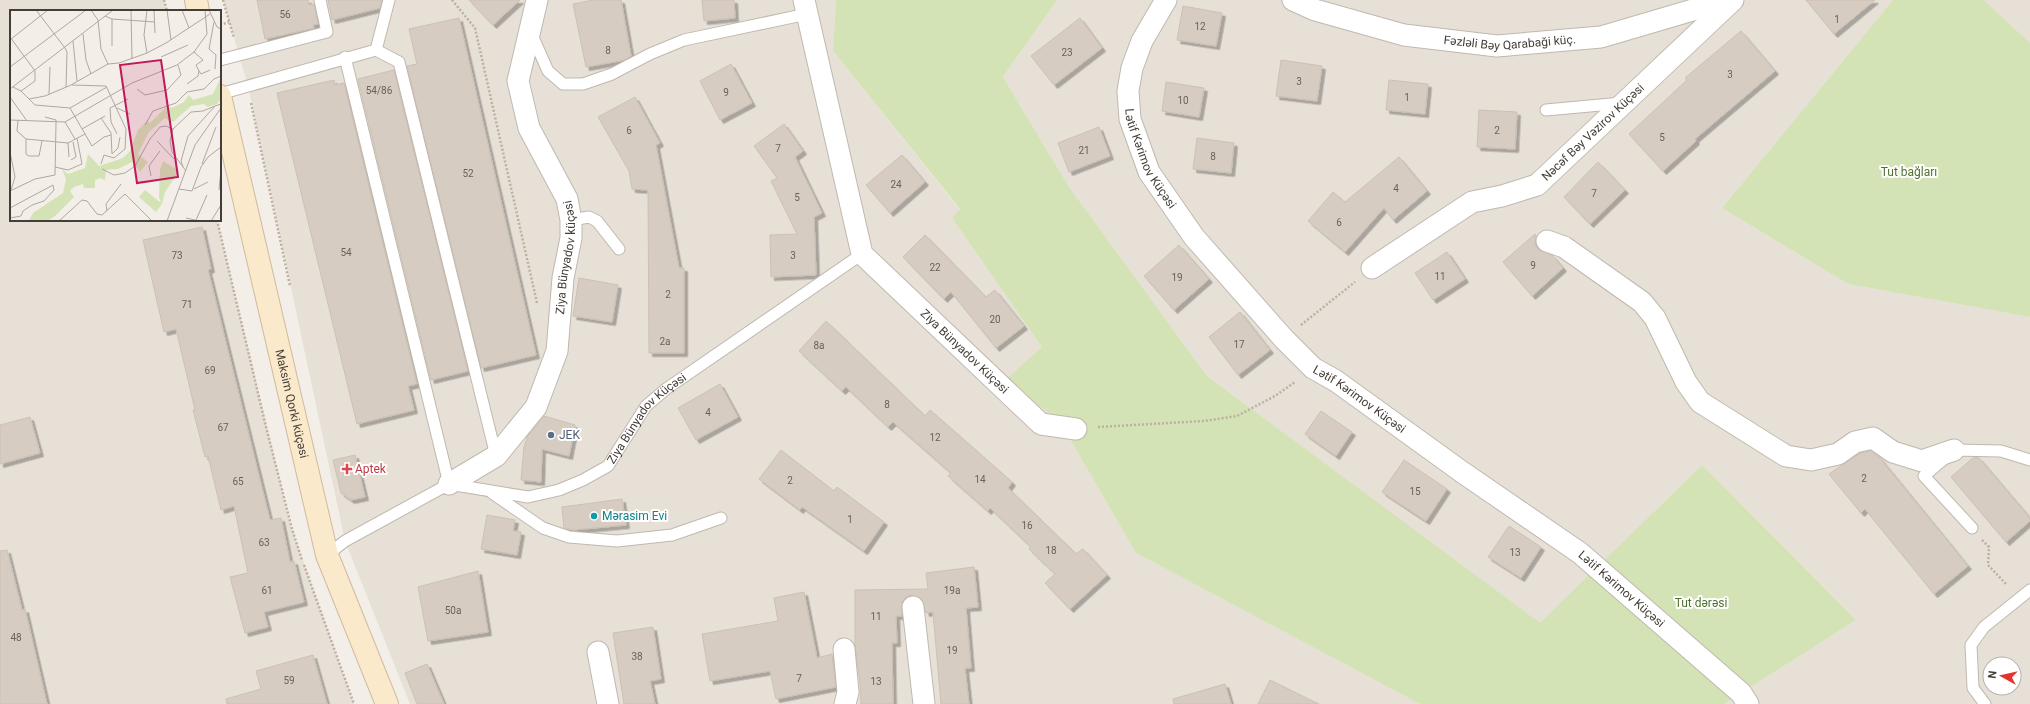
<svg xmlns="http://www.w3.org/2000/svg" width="2030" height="704" viewBox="0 0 2030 704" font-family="Roboto,sans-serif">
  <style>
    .residential { fill: #e6e0d7; fill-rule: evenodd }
    .green { fill: #d3e3b5 }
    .building { fill: #d6ccc2; stroke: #cdc0b3; filter: url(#shadow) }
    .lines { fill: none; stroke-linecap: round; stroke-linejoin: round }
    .service-casing { stroke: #c0b8af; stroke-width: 13 }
    .minor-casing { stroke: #c0b8af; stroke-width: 23 }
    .secondary-casing { stroke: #cebb9c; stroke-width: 24 }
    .path { stroke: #beaf9e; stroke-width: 2.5; stroke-dasharray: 2 2; stroke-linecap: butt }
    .service { stroke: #fff; stroke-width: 11 }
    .minor { stroke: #fff; stroke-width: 21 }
    .secondary { stroke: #fae9cb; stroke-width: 22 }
    .service-dot { fill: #5c6f8a; stroke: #fff; stroke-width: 1.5 }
    .health-dot { fill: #e0444e; stroke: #fff; stroke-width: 1.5 }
    .culture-dot { fill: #0f9aa8; stroke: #fff; stroke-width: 1.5 }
    .labels { text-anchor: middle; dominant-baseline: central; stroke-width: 4; stroke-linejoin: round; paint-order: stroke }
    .number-label { font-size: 10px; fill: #69625a }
    .street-label { font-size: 12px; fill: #453e38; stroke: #fff }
    .park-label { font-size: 12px; fill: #507230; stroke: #fff }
    .service-label { font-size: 12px; fill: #4e5e75; stroke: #fff; text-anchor: start }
    .health-label { font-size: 12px; fill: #be3a42; stroke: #fff; text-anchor: start }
    .culture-label { font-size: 12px; fill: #0d838f; stroke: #fff; text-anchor: start }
    .inset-road { fill: none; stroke: #ada8a2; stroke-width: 1 }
    .view { fill: #c2185b; fill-opacity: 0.15; stroke: #c2185b; stroke-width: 2 }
    .inset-edge { fill: none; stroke: #453e38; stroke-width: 2 }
  </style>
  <defs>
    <filter id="shadow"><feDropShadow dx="3.5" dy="3.5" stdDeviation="0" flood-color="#0004"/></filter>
  </defs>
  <rect width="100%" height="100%" fill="#f3eee8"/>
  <!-- residential -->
  <g class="residential">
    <path d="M0,0H164L167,11H11V220H217L292,529L354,704H0Z"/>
    <path d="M223,0H836L833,51L960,210L952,218L1042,347L1005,381L1059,420L1136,553L1420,704H410L345,541L248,86Z"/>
    <path d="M1057,0H1893L1722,208L1848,284L2030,317V704H1724L1856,620L1702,465L1540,624L1207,376L1069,187L1003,77ZM1990,664H2014V688H1990Z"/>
    <path d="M1984,0H2030V43Z"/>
  </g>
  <!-- green -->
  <g class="green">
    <path d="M836,0H1057L1003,77L1069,187L1207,376L1540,623L1702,465L1856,620L1724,704H1420L1136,553L1059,420L1004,381L1042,347L952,218L960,209L833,51Z"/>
    <path d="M1893,0H1984L2030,43V317L1848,284L1722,208Z"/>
  </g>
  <!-- building -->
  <g class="building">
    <path d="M257,0H308L309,5L314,4L318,24L313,25L314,28L265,39Z"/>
    <path d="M328,0H382L380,8L332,20Z"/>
    <path d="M469,0H520L493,25Z"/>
    <path d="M593,0H621L631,56L625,60L586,67L573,4Z"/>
    <path d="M702,0H734L735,18L704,21Z"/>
    <path d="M1806,0H1875L1834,34Z"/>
    <path d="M1183,6L1222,13L1216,46L1177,40Z"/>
    <path d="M459,18L536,355L481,368L407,66L417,64L409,29Z"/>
    <path d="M1080,18L1102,48L1054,85L1031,56Z"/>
    <path d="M1741,31L1775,71L1695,139L1696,141L1663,171L1629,134L1687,80L1685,78Z"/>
    <path d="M1281,60L1322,66L1317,101L1276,96Z"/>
    <path d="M731,64L752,103L720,120L700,81Z"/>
    <path d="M394,70L468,371L431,380L358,79Z"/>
    <path d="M334,80L335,85L344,83L417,384L408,386L414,410L357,424L277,93Z"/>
    <path d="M1389,80L1428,84L1425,114L1386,110Z"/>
    <path d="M1166,82L1204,88L1199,117L1162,111Z"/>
    <path d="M635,97L660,143L656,145L679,268H684V353H649L648,190L632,189L629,171L598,117Z"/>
    <path d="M1479,110L1517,112L1515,149L1477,147Z"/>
    <path d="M784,124L803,151L795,157L822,213L814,217L816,275L771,277L770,235L797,234L771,181L777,178L754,146Z"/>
    <path d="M1099,127L1110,156L1069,172L1058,143Z"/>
    <path d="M1197,138L1234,143L1231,173L1193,169Z"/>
    <path d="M902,155L925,182L890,213L866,185Z"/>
    <path d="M1399,157L1427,191L1393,220L1384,208L1345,252L1308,221L1333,192L1345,202Z"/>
    <path d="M1598,162L1625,190L1590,224L1564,197Z"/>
    <path d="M202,227L211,269L208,270L270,520L281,518L290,562L294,561L304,602L264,612L268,627L245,633L230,577L248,573L234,506L221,510L208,456L205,457L193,410H195L176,329L164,332L143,240Z"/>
    <path d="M1535,234L1536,236L1535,244L1538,249L1553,256L1563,268L1532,296L1503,262Z"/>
    <path d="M925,235L986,297L995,290L1024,326L996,348L951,292L944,299L903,257Z"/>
    <path d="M1179,245L1209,279L1174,310L1144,276Z"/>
    <path d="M1447,252L1465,279L1433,300L1415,273Z"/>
    <path d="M579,278L618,285L612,322L573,316Z"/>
    <path d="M1240,312L1270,350L1238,375L1209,337Z"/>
    <path d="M826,321L925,416L930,410L1012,482L1008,488L1076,554L1083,549L1107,575L1070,609L1045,583L1055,574L1029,549L1031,547L990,508L988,511L948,476L951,473L893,422L888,427L846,387L842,391L799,351Z"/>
    <path d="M720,384L738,417L696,440L678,408Z"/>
    <path d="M1321,411L1352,432L1336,456L1305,434Z"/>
    <path d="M544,416L575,425L569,456L542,449L541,482L521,480L524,447L528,435Z"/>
    <path d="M30,417L40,453L0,464V425Z"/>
    <path d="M781,450L834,491L837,487L884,522L864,551L802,507L800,510L759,479Z"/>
    <path d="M1870,451L1879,457L1968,566L1934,594L1865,509L1861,513L1829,474L1860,453Z"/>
    <path d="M355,455L365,497L351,500L341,493L333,460Z"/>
    <path d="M1974,457L1979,458L2030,518V521L2006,542L1951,477Z"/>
    <path d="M1404,460L1447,489L1426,521L1382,492Z"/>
    <path d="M622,499L626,525L573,530L564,528L562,507Z"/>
    <path d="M487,515L515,520L513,531L521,532L517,555L481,549Z"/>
    <path d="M1509,526L1541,547L1521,578L1488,557Z"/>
    <path d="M7,550L22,610L25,609L47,704H0V551Z"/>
    <path d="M974,567L978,607L966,608L971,668H965L969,704H941L933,612L926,613L922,600L912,595L906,597L902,602V616H896L897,643H892L893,704H861L860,682L855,646V590L928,589L926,573Z"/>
    <path d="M478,571L488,632L428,641L418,587Z"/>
    <path d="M804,592L817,658L832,654L836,687L776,699L770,671L710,681L702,634L778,621L774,598Z"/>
    <path d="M653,627L661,679L650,681L655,704H624L613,633Z"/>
    <path d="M313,655L327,704H227L226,699L261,689L256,671Z"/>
    <path d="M427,664L444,704H417L405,673Z"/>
    <path d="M1270,680L1319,704H1258Z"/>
    <path d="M1225,684L1231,704H1174L1173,699Z"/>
  </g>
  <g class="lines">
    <defs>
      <g id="service">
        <path d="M531,33L548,71L563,84H583L612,74L650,54L684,40L807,14"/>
        <path d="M376,50L399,62L496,456"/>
        <path d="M345,57L449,484"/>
        <path d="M220,60L327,32L320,0"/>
        <path d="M220,94L376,50L389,0"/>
        <path d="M1546,110L1622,103"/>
        <path d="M571,220L589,217L597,221L619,249"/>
        <path d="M492,493L543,528L569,537L617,541L672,535L721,518"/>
        <path d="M1972,528L1924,476L1954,450L2001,451L2030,460"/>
        <path id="s1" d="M327,555L345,541L449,484L528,497L559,490L583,480L608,466L646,406L666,389L862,254"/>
        <path d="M1985,704L1973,688L1971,645L1984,627L2030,590"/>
      </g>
      <g id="minor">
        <path id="s2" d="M804,0L862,254L1041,424L1076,429"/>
        <path id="s3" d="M1166,0L1142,41L1132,68L1128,91L1130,119L1149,172L1194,237L1284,339L1313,368L1336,381L1462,472L1580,553L1741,693L1748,704"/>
        <path id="s4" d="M1293,0L1315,10L1404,35L1497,46L1601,37L1727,0"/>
        <path d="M1547,241L1564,247L1642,302L1655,318L1686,382L1700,402L1786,456L1811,460L1838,454L1855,442L1873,438L1893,452L1922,461L1954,450"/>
        <path id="s5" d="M1372,268L1472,202L1502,196L1537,185L1733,0"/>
        <path id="s6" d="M449,484L496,456L536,407L557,351L563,278L571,238V220L567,199L529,128L518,81L537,0"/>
        <path d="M913,607L924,704"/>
        <path d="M844,649L848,692L845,704"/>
        <path d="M598,652L608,704"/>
      </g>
      <g id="secondary">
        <path d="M196,0L198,11"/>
        <path id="s7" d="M220,96L327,555L387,704"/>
      </g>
    </defs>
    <!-- service casing -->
    <use href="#service" class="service-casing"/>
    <!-- minor casing -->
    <use href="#minor" class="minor-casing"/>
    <!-- secondary casing -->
    <use href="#secondary" class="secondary-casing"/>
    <!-- path -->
    <g class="path">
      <path d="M164,0L167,11"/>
      <path d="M223,0L234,38"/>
      <path d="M452,0L475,28L537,303"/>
      <path d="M220,25L229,22"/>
      <path d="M251,103L290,286"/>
      <path d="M217,220L266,427L292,529L302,560"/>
      <path d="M1301,325L1355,282"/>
      <path d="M1098,427L1204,421L1237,416L1275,396L1295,382"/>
      <path d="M1982,540L1989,547L1988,565L2007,585"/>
      <path d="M304,565L354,704"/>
    </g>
    <!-- service -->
    <use href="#service" class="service"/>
    <!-- minor -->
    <use href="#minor" class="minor"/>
    <!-- secondary -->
    <use href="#secondary" class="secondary"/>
  </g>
  <!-- markers -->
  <circle class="service-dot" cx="551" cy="435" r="4"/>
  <path class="health-dot" d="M345 463h4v4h4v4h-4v4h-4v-4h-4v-4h4z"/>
  <circle class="culture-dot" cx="594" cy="516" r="4"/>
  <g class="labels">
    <!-- number labels -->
    <g class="number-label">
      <text x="285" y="14">56</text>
      <text x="1837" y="19">1</text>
      <text x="1200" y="26">12</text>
      <text x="608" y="50">8</text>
      <text x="1067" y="52">23</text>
      <text x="1730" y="74">3</text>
      <text x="1299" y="81">3</text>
      <text x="379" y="90">54/86</text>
      <text x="726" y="92">9</text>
      <text x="1407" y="97">1</text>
      <text x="1183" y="100">10</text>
      <text x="629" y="130">6</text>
      <text x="1497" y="130">2</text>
      <text x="1662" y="137">5</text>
      <text x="778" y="148">7</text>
      <text x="1084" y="150">21</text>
      <text x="1213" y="156">8</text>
      <text x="468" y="173">52</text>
      <text x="896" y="184">24</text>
      <text x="1396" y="188">4</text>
      <text x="1594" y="193">7</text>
      <text x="797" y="197">5</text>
      <text x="1339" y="222">6</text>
      <text x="346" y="252">54</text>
      <text x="177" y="255">73</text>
      <text x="793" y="255">3</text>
      <text x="1533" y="265">9</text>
      <text x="935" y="267">22</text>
      <text x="1440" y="276">11</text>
      <text x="1177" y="277">19</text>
      <text x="668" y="294">2</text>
      <text x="187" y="304">71</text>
      <text x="995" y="319">20</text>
      <text x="665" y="341">2a</text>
      <text x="1239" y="344">17</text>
      <text x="819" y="345">8a</text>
      <text x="210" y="370">69</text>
      <text x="887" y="404">8</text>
      <text x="708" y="412">4</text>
      <text x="223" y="427">67</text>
      <text x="935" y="437">12</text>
      <text x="1864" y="478">2</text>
      <text x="980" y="479">14</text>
      <text x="790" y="480">2</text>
      <text x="238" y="481">65</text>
      <text x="1415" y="491">15</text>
      <text x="850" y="519">1</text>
      <text x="1027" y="525">16</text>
      <text x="264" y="542">63</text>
      <text x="1051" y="550">18</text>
      <text x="1515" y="552">13</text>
      <text x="267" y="590">61</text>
      <text x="952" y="590">19a</text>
      <text x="453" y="610">50a</text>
      <text x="876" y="616">11</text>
      <text x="16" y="637">48</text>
      <text x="952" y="650">19</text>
      <text x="637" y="656">38</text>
      <text x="799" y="678">7</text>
      <text x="289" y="680">59</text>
      <text x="876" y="681">13</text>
    </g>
    <!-- street labels -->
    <g class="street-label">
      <text stroke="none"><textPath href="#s4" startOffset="223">Fəzləli Bəy Qarabaği küç.</textPath></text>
      <text stroke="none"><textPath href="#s5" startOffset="264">Nəcəf Bəy Vəzirov Küçəsi</textPath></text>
      <text stroke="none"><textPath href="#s3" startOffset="172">Lətif Kərimov Küçəsi</textPath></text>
      <text stroke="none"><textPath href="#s6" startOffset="272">Ziya Bünyadov küçəsi</textPath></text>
      <text stroke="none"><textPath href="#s2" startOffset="402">Ziya Bünyadov Küçəsi</textPath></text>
      <text stroke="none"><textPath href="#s3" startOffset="496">Lətif Kərimov Küçəsi</textPath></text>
      <text stroke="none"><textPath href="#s7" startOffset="316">Maksim Qorki küçəsi</textPath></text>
      <text stroke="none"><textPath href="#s1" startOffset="370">Ziya Bünyadov Küçəsi</textPath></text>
      <text stroke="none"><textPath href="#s3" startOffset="820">Lətif Kərimov Küçəsi</textPath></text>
    </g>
    <!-- park labels -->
    <g class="park-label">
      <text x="1909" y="172">Tut bağları</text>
      <text x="1701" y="603">Tut dərəsi</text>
    </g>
    <!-- service labels -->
    <g class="service-label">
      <text x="559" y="435">JEK</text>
    </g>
    <!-- health labels -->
    <g class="health-label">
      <text x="355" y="469">Aptek</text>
    </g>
    <!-- culture labels -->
    <g class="culture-label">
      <text x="602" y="516">Mərasim Evi</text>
    </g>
  </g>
  <!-- overview -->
  <g transform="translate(10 10)">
    <rect width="211" height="211" fill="#f3eee8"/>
    <path d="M211,67V89L207,94L198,97L194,94L181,96L163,112L155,108L139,122L128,144L138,152L130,162L122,152L108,159L96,160L95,170L90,168L85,170V178H74L73,174L64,177L60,181L64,187L45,206L37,211H19L23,203L53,183L56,169L52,159L58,164L75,158L78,144L89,156L113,148L120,141L128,120L137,111L140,113L155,98L164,97L174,92L179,85L183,90L203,84ZM153,151L169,161L155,182L152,194L146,202L129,187L135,180L151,193L149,187L150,159Z" fill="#d3e3b5"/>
    <path class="inset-road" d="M26,0L55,38M81,0L88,10L91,39L98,54M121,0L122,49M137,0L134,25L137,43M144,0L145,23M157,0L161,30M172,0L179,18M199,0L207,17L211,19M95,6L102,9V36M102,9L145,12M204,12L199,39L206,45L205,59M73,24L76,50L81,64M0,27L25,61V71L11,81M1,29L38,0M63,31L67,71M55,38L57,42L56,77M151,47L178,35M0,57L76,0M189,61L191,64L200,60M177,74L188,66L189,61L186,55L193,50L184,42M62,75L96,76L116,119L115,139L104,148L94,145L91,154M3,77L11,81L25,95L60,98L97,77M0,79L103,0M127,79L135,85L157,80L171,65L168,55M39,84L40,57M0,87L17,111M19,89L35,86L61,75L98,54L109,53L137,43L156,33L200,4M60,98L82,136L94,127L101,125M107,98L120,104M91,108L101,123L102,144L108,138L110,127M0,110L55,112L122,73L167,55L184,42L197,24L195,0M8,110L7,121L16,129L58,133L75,124M55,112L65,129M135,115L143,101L166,93L177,82L194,79L204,69L211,66M72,119L95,106M107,124L101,112L100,98L118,89M16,129V144L19,146H29L32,131M147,131L164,149M58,133L59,147M0,142L5,167L1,180M61,150L66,147L63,132M192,154L206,117M45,157L58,160L72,154L67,128M173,157L171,151L178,126L205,96L211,94M92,159L104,165L115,163L125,156L140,129L150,117L156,116L163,119M176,161L162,142L160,131L163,119L181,102L193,101L205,96M141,166L139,156L150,141M169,179L182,181L191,157L198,147L211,137M184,179L198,172M209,180L211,159M0,181L25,169L45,165L46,113V110L35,107M0,198L43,175L44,180L34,191L22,195L13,201L11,206L0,208M97,201L96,194L111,174M176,208L189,211M186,210L197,185M49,211L72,190L77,191L87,204L92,205L115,184L142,211M157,211L185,135L211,98M201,211L211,195"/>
    <path class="view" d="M151,50L168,167L127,173L110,55Z"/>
    <rect width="211" height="211" class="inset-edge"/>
  </g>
  <!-- north arrow -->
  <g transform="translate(2002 676) rotate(278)"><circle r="19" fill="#ffffff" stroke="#b5b2af"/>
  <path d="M0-3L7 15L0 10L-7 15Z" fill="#e7322b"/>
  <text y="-6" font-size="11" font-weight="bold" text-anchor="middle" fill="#453e38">N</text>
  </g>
</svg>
